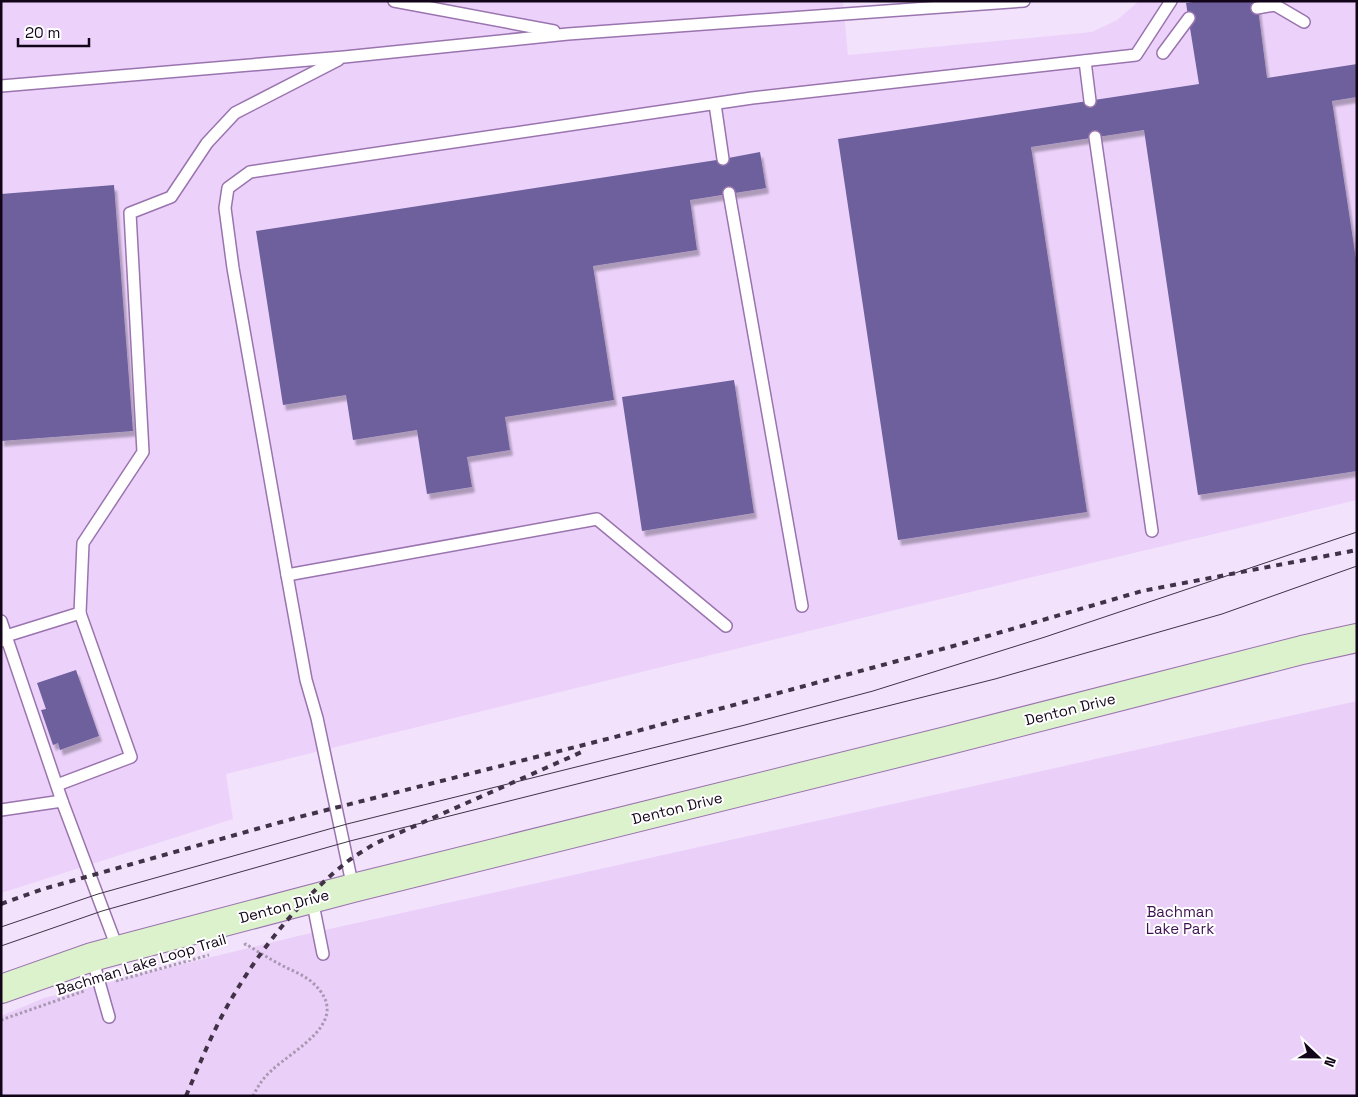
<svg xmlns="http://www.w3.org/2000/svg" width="1358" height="1097" viewBox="0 0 1358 1097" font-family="'Space Grotesk',sans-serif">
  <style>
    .built { fill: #ecd2fb }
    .green { fill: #ead0f9 }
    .building { fill: #6e609c; filter: url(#shadow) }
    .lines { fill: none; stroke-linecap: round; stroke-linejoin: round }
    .service-casing { stroke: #9a74ae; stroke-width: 14 }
    .secondary-casing { stroke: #9a74ae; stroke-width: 30 }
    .path { stroke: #a898b0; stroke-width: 3; stroke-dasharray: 2.5 2.5; stroke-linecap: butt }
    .service { stroke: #fff; stroke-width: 11 }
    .secondary { stroke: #dcf2cc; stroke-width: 28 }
    .tram { stroke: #413247; stroke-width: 1 }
    .rail { stroke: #413247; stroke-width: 4; stroke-dasharray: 6 6; stroke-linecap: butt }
    .labels { text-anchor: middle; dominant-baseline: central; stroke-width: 4; stroke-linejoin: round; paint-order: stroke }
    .street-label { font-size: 15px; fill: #130519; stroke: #fff }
    .park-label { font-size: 15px; fill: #3e1052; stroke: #fff }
  </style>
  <defs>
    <filter id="shadow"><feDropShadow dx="3" dy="5.5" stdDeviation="1" flood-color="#0004"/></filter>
  </defs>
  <rect width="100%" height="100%" fill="#f2e2fb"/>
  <!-- built -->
  <path class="built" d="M1,1H843L848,55L1092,32L1117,20L1139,1H1357V500L903,608L226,774L233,819L1,893Z"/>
  <!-- green -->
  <path class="green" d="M1357,701V1096H1V1016L44,998L298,936Z"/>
  <!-- building -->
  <g class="building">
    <path d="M1199,1H1257L1267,78L1357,64V97L1332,101L1357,266V471L1198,495L1144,130L1031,147L1087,512L898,540L838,139L1199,84L1186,3Z"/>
    <path d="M760,152L766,188L690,200L697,250L593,266L614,400L505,417L510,450L467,457L472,487L427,494L417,430L353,440L346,395L283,405L256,231L723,159Z"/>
    <path d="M114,185L133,431L1,441V194Z"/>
    <path d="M734,380L754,513L642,531L622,397Z"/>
    <path d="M76,670L99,736L60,750L58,743L53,745L41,710L46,709L37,683Z"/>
  </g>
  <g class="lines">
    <defs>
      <g id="service">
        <path d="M394,1L554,31"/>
        <path d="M1257,8L1275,5L1304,22"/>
        <path d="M1163,53L1189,18"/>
        <path d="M1085,61L1090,101"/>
        <path d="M1,86L344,57L568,34L1024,1"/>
        <path d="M715,104L723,159"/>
        <path d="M1095,137L1152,531"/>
        <path d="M729,193L802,606"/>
        <path d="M287,575L597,519L726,626"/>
        <path d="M1,621L6,636L1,641"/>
        <path d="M57,785L131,757L80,613"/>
        <path d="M62,801L6,636L80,613L83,543L143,452L130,213L171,197L207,143L235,113L338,60"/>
        <path d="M1,810L62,801L118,950"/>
        <path d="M353,888L317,718L306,680L287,575L233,268L225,208L228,188L250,172L752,98L1136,55L1171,1"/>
        <path d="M312,899L323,954"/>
        <path d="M92,957L109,1017"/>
      </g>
      <path id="secondary" d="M1,989L92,957L118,950L353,888L946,741L1302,650L1357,638"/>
    </defs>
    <!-- service casing -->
    <use href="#service" class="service-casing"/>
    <!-- secondary casing -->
    <use href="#secondary" class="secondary-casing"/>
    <!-- path -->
    <g class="path">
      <path d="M244,945L246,944C258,952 270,959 283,966C293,971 304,975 313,983C354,1021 295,1048 271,1071C263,1078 258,1086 253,1096"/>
      <path d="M116,981L209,955"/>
      <path d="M1,1020L84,991"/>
    </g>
    <!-- service -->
    <use href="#service" class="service"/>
    <!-- secondary -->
    <use href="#secondary" class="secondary"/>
    <!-- tram -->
    <g class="tram">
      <path d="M1,927L98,894L347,824L745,725L873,691L1045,637L1357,532"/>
      <path d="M1,946L102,911L350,841L995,679L1222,614L1357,566"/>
    </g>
    <!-- rail -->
    <g class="rail">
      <path d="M1,904L43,889L299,817L611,738L957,645L1142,591L1357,550"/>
      <path d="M186,1096C201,1061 215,1025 235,993C263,945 305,895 348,861C356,855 365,850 374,844L584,751"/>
    </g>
  </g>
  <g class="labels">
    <!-- street labels -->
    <g class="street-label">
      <text transform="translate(1070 709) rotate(-14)">Denton Drive</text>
      <text transform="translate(677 808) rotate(-14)">Denton Drive</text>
      <text transform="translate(284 906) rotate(-15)">Denton Drive</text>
      <text transform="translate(141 964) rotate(-17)">Bachman Lake Loop Trail</text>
    </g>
    <!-- park labels -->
    <g class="park-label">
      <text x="1180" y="911">Bachman<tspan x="1180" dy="17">Lake Park</tspan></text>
    </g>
  </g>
  <!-- border -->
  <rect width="1358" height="1097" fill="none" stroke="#130519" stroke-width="5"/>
  <!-- north arrow -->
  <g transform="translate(1318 1057) rotate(112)" stroke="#ffffff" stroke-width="4" paint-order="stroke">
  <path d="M0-4L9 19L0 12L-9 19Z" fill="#130519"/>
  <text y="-8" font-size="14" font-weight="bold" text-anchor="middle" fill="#130519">N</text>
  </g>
  <!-- scale -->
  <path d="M18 38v8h71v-8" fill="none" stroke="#130519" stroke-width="2.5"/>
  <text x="25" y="38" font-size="15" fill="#130519" stroke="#ffffff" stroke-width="4" paint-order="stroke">20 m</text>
</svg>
